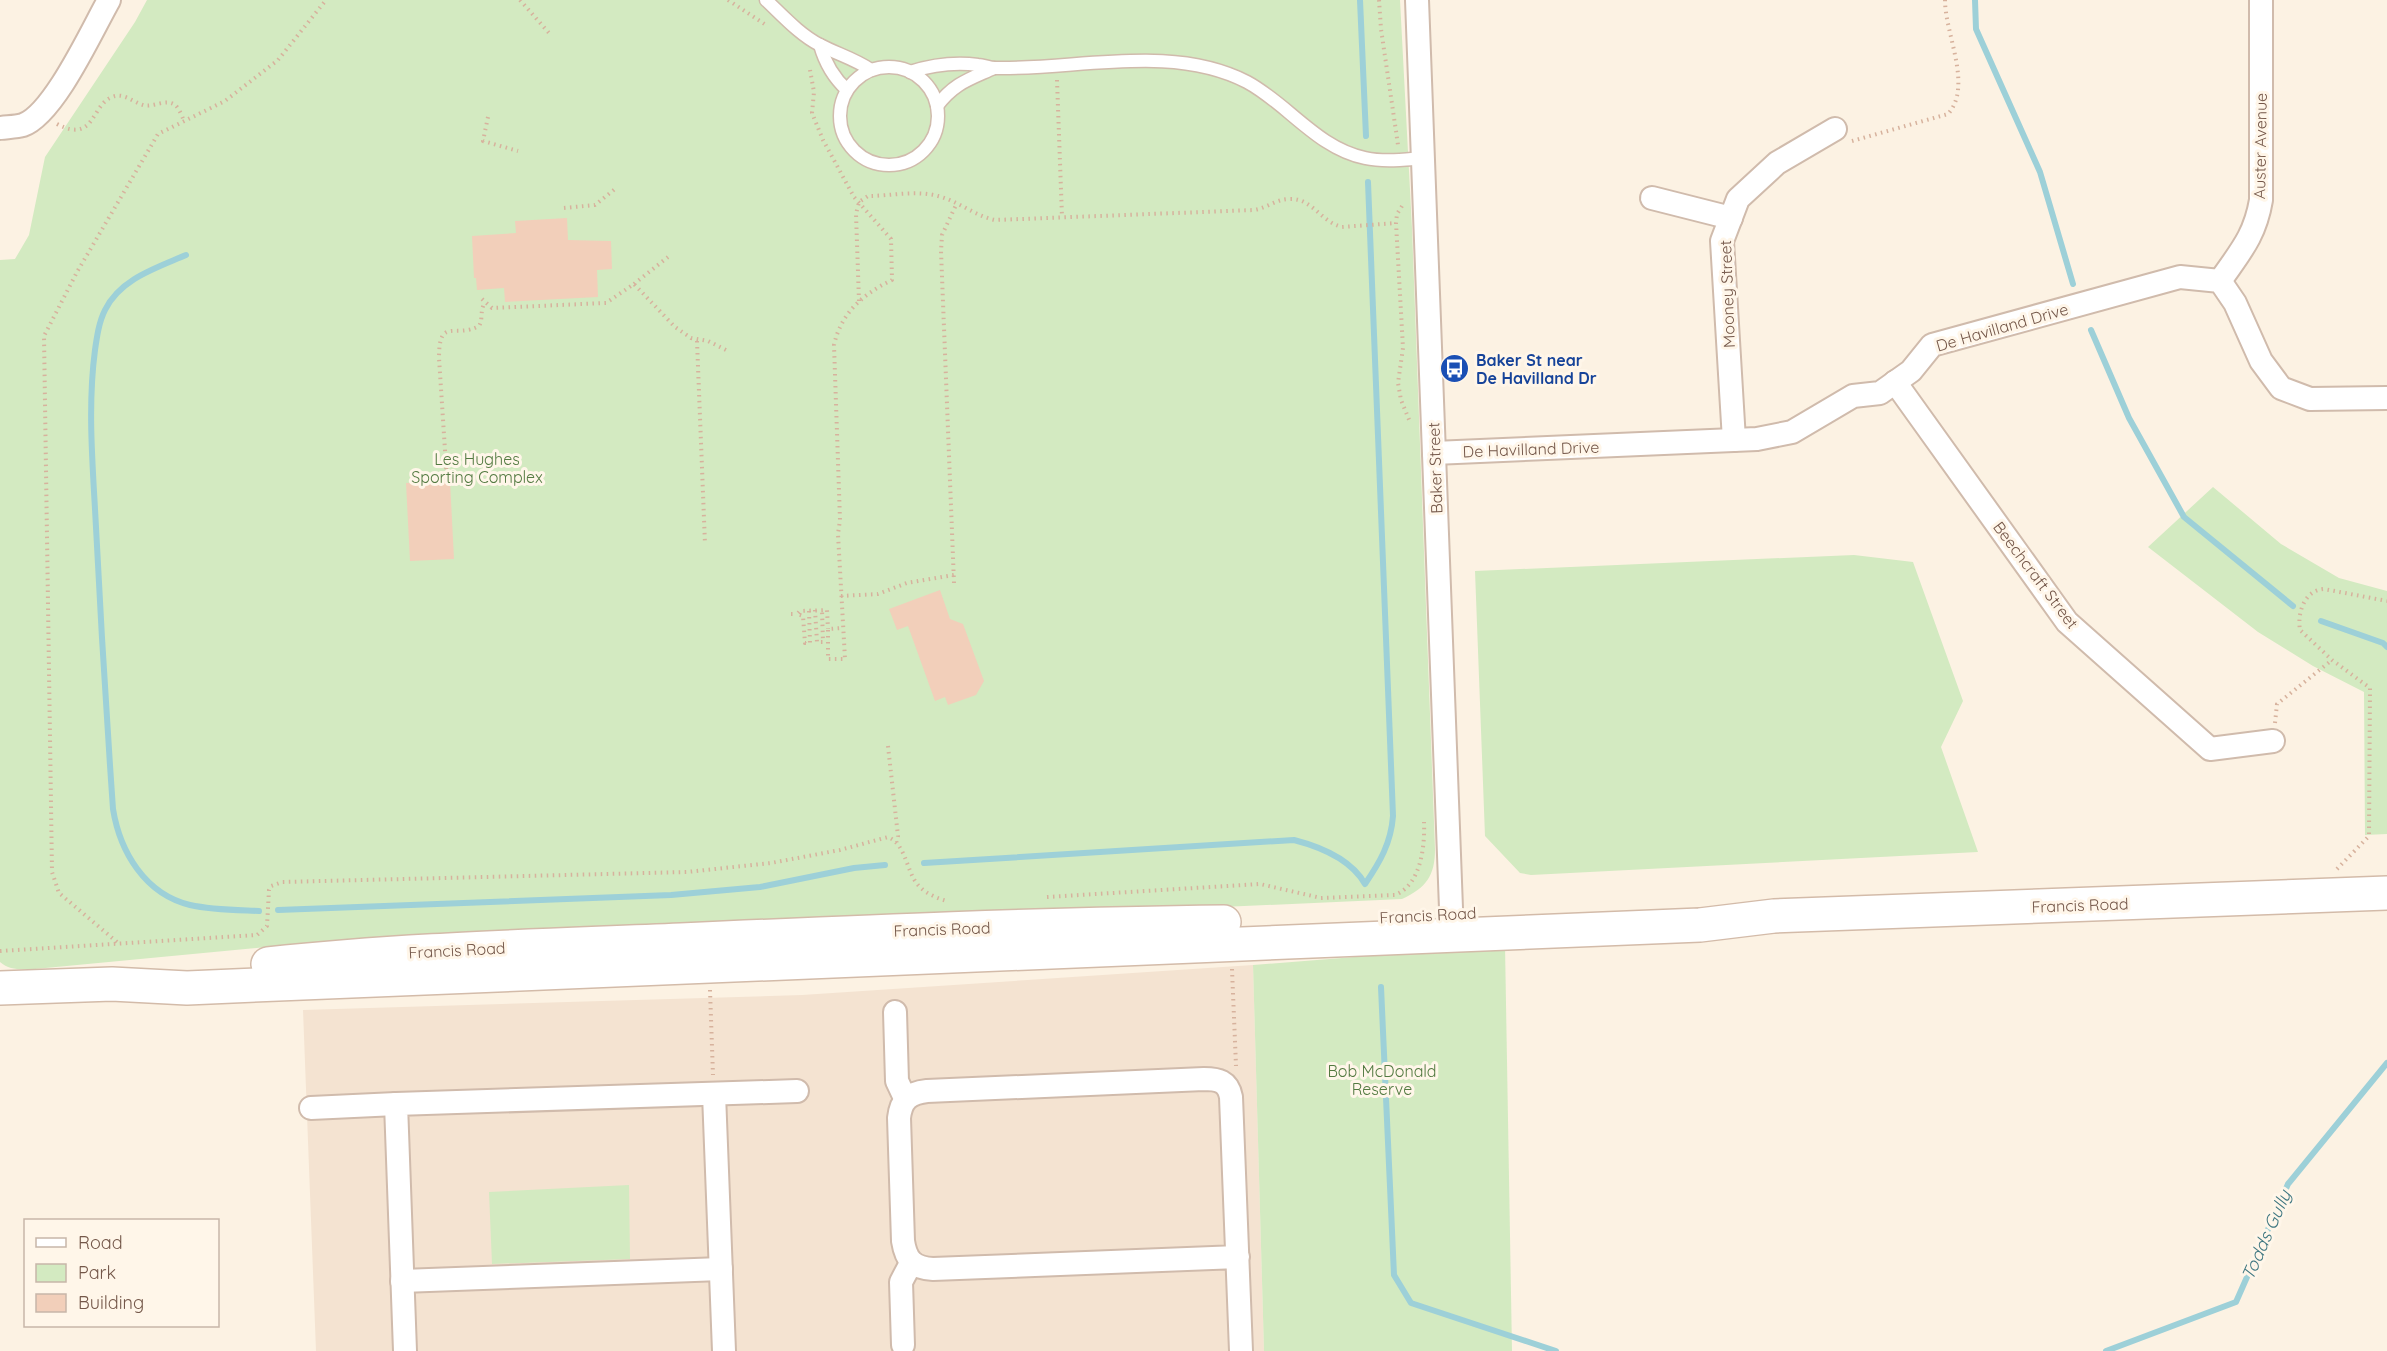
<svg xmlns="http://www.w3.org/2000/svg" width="2387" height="1351" viewBox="0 0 2387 1351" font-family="Quicksand,sans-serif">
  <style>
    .residential { fill: #f4e3d1 }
    .green { fill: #d3eac1 }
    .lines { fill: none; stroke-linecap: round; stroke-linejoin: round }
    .stream { stroke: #9dd0d8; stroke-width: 6 }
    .building { fill: #f2cfba }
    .service-casing { stroke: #d0bbac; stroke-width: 15 }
    .minor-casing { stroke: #d0bbac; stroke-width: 26 }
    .secondary-casing { stroke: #d3bba9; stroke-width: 36 }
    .path { stroke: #d7b29d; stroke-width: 4; stroke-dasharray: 1.5 4.5; stroke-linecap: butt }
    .service { stroke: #fff; stroke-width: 12 }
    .minor { stroke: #fff; stroke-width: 22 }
    .secondary { stroke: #fff; stroke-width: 33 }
    .labels { text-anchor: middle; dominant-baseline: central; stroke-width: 6; stroke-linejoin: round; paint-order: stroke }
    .street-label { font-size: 16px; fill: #745749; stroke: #fff6e9 }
    .transit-label { font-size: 16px; font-weight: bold; fill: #164399; stroke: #fff6e9; text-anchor: start }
    .park-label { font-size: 16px; fill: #537a41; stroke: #fff6e9 }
    .water-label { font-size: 18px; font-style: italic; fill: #3f7781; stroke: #fff6e9 }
  </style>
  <rect width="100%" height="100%" fill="#fcf2e3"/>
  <!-- residential -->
  <path class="residential" d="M1253,965L1264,1351H316L303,1010L802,995Z"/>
  <!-- green -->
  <g class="green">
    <path d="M147,0H1400L1412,228L1435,849C1435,876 1426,888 1402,899L935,920L287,945L35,969C22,969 10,971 0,962V260L15,259L29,235L45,157L135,22Z"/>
    <path d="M2213,487L2281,544L2339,578L2387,591V834L2365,835L2364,692L2313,666L2258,632L2148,547Z"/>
    <path d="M1854,555L1913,562L1963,701L1941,747L1978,852L1531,875L1520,873L1485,836L1475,571Z"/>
    <path d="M1505,945L1512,1351H1264L1253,965Z"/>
    <path d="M629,1185L630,1259L492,1264L489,1192Z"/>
  </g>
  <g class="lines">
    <!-- stream -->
    <g class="stream">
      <path d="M1360,0L1366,136"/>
      <path d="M1975,0L1976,29L2040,172L2073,284"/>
      <path d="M186,255C156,268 120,279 105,310C99,322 97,336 95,350C88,403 92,456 95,509C100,609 106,709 113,809C120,852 145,894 190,905C212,910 236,910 259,911"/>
      <path d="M2091,330L2129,418L2184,517L2293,606"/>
      <path d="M2321,621L2383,643L2387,647"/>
      <path d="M924,863L1294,840C1321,847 1351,859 1365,884C1380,862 1391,843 1393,816L1368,182"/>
      <path d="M278,910L671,895L760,887L854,868L885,865"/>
      <path d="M1381,987L1394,1275L1411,1303L1556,1351"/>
      <path d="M2106,1351L2236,1302L2288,1184L2387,1063"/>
    </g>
  </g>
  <!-- building -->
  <g class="building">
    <path d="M567,218L568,240L611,241L612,269L597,270L598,297L505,302L504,288L477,290L476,278H474L472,236L516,233L515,221Z"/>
    <path d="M450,481L454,559L410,561L406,483Z"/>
    <path d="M940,590L950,619L963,624L984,681L976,695L948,705L945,697L935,701L908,626L897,630L889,609Z"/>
  </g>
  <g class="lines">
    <defs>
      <g id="service">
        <path d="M766,0C782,15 800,35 820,45C837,54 855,59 871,70"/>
        <path d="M820,45C825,63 834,78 847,90"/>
        <circle cx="889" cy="116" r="49"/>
        <path d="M910,72C932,65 955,62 978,65C984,65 989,68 995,68C1076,70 1172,43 1247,82C1288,104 1317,148 1365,158C1383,162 1404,160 1423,158"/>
        <path d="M937,106C954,83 970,79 994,68"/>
      </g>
      <g id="minor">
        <path d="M1417,0L1452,935"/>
        <path d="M0,128C7,127 16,127 23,125C54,114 92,30 109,0"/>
        <path d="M1652,198L1731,218"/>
        <path d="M2220,281C2240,252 2255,236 2261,200V0"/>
        <path d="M1895,382L2067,622L2210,749L2273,741"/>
        <path d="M1734,440L1722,241L1738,199L1777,163L1835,129"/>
        <path d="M1434,453L1757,439L1792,432L1853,396L1880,393L1911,371L1932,345L2180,277L2220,281L2235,303L2261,361L2281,388L2310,399L2387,398"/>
        <path d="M895,1012L897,1081L905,1098"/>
        <path d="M714,1094L724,1351"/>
        <path d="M311,1108L396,1104"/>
        <path d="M1238,1257L933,1269C913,1268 906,1260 903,1241L899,1118C901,1100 909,1093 927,1091L1204,1079C1218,1079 1228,1081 1231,1097L1241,1351"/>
        <path d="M402,1281L721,1269"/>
        <path d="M903,1345L901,1282L911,1263"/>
        <path d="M405,1351L396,1104L797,1091"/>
      </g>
      <g id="secondary">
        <path d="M268,964C405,949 543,946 681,940C862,932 1043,924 1224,922"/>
        <path d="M0,988L112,984L187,988L278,984L1700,925L1774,916L2387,893"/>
      </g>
    </defs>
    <!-- service casing -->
    <use href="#service" class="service-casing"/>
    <!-- minor casing -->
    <use href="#minor" class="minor-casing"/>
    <!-- secondary casing -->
    <use href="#secondary" class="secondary-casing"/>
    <!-- path -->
    <g class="path">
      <path d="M520,0L549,33"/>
      <path d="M728,0L766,25"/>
      <path d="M1379,0L1381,29L1398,145"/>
      <path d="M810,70L814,92L812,113L823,140L854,197L891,239L892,280C863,294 841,313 834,345L840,520L838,534L845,659H828V629L842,628"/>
      <path d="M1057,80L1062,217"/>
      <path d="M488,117L483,141L518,151"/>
      <path d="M57,124C95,144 91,105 112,97C123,92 133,102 143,105C153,108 166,98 175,105C179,108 182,116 184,121"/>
      <path d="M1852,141L1948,114C1973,86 1945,34 1945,0"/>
      <path d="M1402,206L1397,214L1396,223L1403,348L1398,383L1401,400L1410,422"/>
      <path d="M564,208L595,205L615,189"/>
      <path d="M634,284L668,257"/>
      <path d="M482,299L492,308L606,303L634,284L675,327L691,338L708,341L726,350"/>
      <path d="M859,301L856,214L859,202L868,196C889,196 917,190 938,196C958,201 975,216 995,220L1254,210C1267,208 1276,199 1290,199C1312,198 1321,222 1342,227L1396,223"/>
      <path d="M697,341L705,544"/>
      <path d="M447,481L439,358C439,316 455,339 479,326C483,320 480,312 484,304"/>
      <path d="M954,583L941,251L942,235L956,205"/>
      <path d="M841,596L878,594L907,583L954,575"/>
      <path d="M815,610L817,642H823L822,610"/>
      <path d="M809,611L810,643H805L803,616L797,614L800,611L827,610L828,629"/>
      <path d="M791,614H797"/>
      <path d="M2275,723L2277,704L2332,660"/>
      <path d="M888,746L898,836L897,842"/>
      <path d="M2337,869L2369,836L2370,688L2332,660L2300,630C2297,612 2305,590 2324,589L2387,601"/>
      <path d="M1047,897L1260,884L1321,898L1395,895C1421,885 1425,846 1424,822"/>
      <path d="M117,942L59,893L52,872L44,336L77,272L158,134L225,101L278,60L326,0"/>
      <path d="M0,951L257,935L267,926L269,890L271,886L282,882L687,872L771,863L840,850L888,837C906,844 906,871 918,885C925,893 936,898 947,901"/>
      <path d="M1232,969L1236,1066"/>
      <path d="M710,990L713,1075"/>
    </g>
    <!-- service -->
    <use href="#service" class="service"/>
    <!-- minor -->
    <use href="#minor" class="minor"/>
    <!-- secondary -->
    <use href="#secondary" class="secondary"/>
  </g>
  <!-- icons -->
  <defs>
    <symbol id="bus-disc" viewBox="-11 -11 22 22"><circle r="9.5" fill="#1a4fb4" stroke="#fff6e9"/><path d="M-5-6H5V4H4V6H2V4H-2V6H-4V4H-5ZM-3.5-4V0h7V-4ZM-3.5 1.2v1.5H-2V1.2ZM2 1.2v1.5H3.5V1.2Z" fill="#fff"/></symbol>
  </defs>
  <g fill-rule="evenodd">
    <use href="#bus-disc" x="1438" y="352" width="33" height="33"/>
  </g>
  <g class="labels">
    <!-- street labels -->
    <g class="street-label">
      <text transform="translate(2260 146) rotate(-89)">Auster Avenue</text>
      <text transform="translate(1727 294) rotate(-92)">Mooney Street</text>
      <text transform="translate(2002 327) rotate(-16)">De Havilland Drive</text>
      <text transform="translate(1531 449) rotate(-2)">De Havilland Drive</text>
      <text transform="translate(1435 468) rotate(-92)">Baker Street</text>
      <text transform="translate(2036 575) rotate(53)">Beechcraft Street</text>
      <text transform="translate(2080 905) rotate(-2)">Francis Road</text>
      <text transform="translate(1428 915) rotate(-3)">Francis Road</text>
      <text transform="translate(942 929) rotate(-2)">Francis Road</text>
      <text transform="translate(457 950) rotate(-3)">Francis Road</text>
    </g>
    <!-- transit labels -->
    <g class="transit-label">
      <text x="1476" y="360">Baker St near<tspan x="1476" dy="18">De Havilland Dr</tspan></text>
    </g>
    <!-- park labels -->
    <g class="park-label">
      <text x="477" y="459">Les Hughes<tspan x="477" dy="18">Sporting Complex</tspan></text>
      <text x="1382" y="1071">Bob McDonald<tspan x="1382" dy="18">Reserve</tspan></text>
    </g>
    <!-- water labels -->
    <g class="water-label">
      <text transform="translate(2266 1235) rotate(-66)">Todds Gully</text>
    </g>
  </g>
  <!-- legend -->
  <rect x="24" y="1219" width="195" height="108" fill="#fff6e9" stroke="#c7b6a9" stroke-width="1.5"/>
  <rect x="36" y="1238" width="30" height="9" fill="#ffffff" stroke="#c7b6a9" stroke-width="1.5"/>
  <text x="78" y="1249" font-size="18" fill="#745749">Road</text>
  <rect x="36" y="1264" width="30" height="18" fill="#d3eac1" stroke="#c7b6a9" stroke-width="1.5"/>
  <text x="78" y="1279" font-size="18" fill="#745749">Park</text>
  <rect x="36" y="1294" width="30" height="18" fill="#f2cfba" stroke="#c7b6a9" stroke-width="1.5"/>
  <text x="78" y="1309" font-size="18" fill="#745749">Building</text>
</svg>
